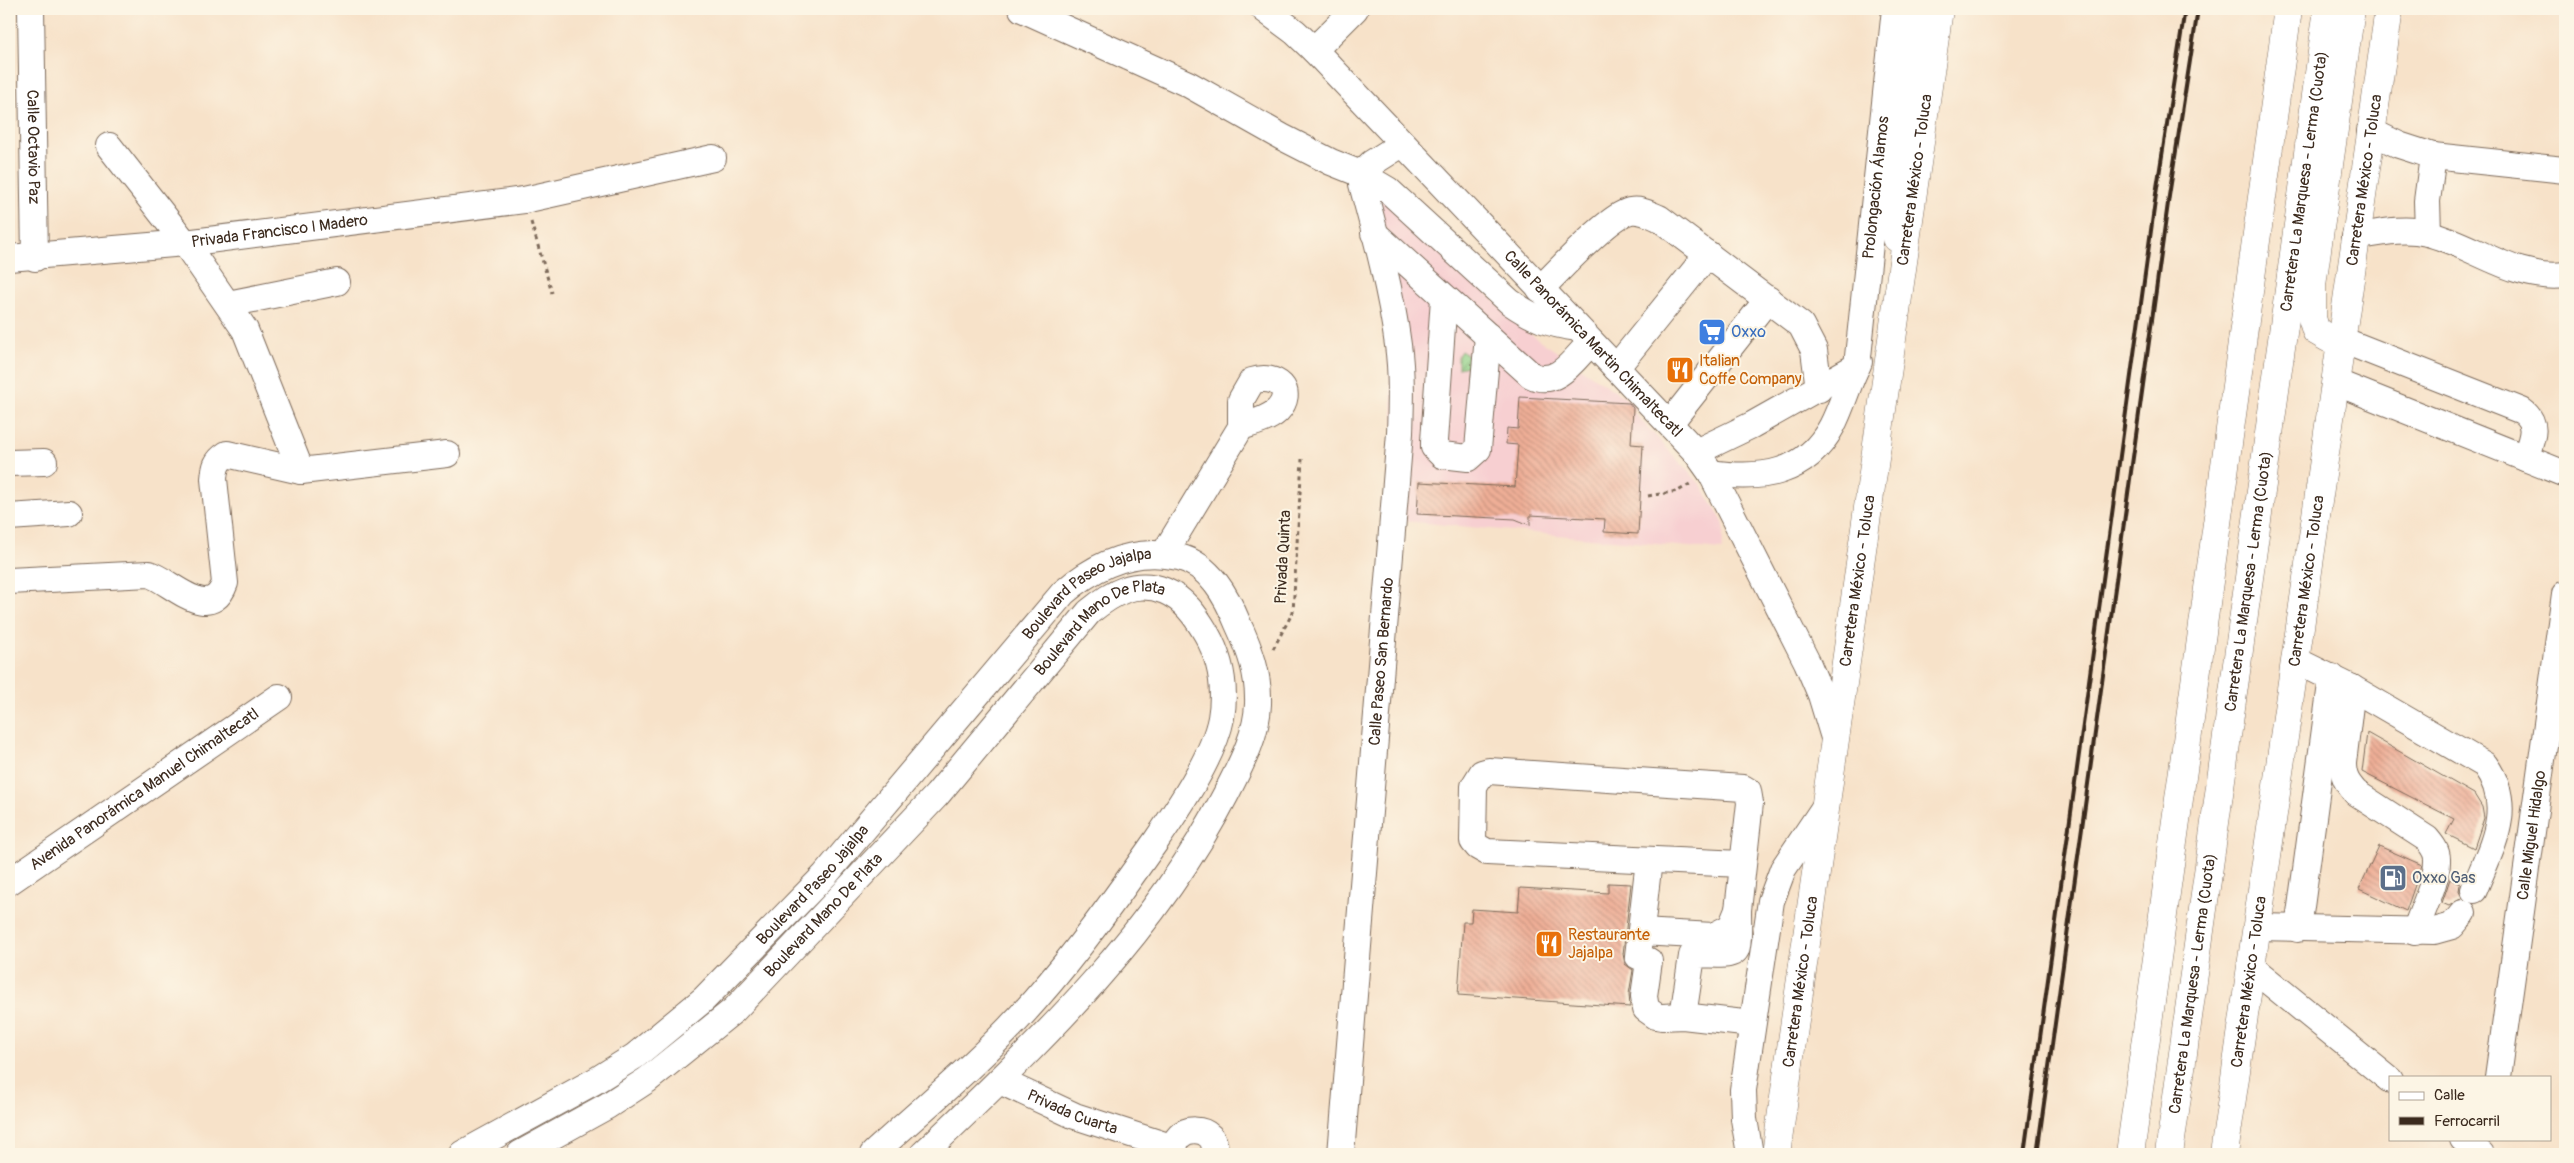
<svg xmlns="http://www.w3.org/2000/svg" width="2574" height="1163" viewBox="0 0 2574 1163" font-family="Pangolin,sans-serif">
  <style>
    .built { fill: #f7cfd1 }
    .garden { fill: url(#garden-furrows); stroke: #667e54 }
    .building { fill: url(#building-back-hatch) }
    .lines { fill: none; stroke-linecap: round; stroke-linejoin: round }
    .minor-casing { stroke: #7d6a5a; stroke-width: 28 }
    .major-casing { stroke: #7d6a5a; stroke-width: 29 }
    .highway-casing { stroke: #7d6a5a; stroke-width: 29 }
    .path { stroke: #7d6a5a; stroke-width: 3; stroke-dasharray: 4 4; stroke-linecap: butt }
    .minor { stroke: #fff; stroke-width: 26 }
    .major { stroke: #fff; stroke-width: 28 }
    .highway { stroke: #fff; stroke-width: 28 }
    .rail { stroke: #3b2a1e; stroke-width: 4 }
    .labels { text-anchor: middle; dominant-baseline: central; stroke-width: 4; stroke-linejoin: round; paint-order: stroke }
    .street-label { font-size: 16px; fill: #3b2a1e; stroke: #fcf5e5 }
    .shop-label { font-size: 16px; fill: #366cbe; stroke: #fcf5e5; text-anchor: start }
    .food-label { font-size: 16px; fill: #c56008; stroke: #fcf5e5; text-anchor: start }
    .service-label { font-size: 16px; fill: #4e5e75; stroke: #fcf5e5; text-anchor: start }
  </style>
  <defs>
    <pattern id="garden-furrows" width="10" height="10" patternUnits="userSpaceOnUse" patternTransform="scale(1.25)"><rect width="10" height="10" fill="#90d189"/><path d="M-1 1l2-2M0 10L10 0M9 11l2-2" fill="none" stroke="#77aa6f"/></pattern>
    <pattern id="building-back-hatch" width="6" height="6" patternUnits="userSpaceOnUse" patternTransform="scale(1.25)"><rect width="6" height="6" fill="#efaf97"/><path d="M-1 5l2 2M0 0l6 6M5-1l2 2" fill="none" stroke="#c38f7b"/></pattern>
  </defs>
  <rect width="100%" height="100%" fill="#fcf5e5"/>
  <filter id="ink" filterUnits="userSpaceOnUse"><feTurbulence type="fractalNoise" baseFrequency=".02" numOctaves="2"/><feDisplacementMap in="SourceGraphic" scale="10" xChannelSelector="R" yChannelSelector="G"/><feConvolveMatrix kernelMatrix="1 2 1 2 8 2 1 2 1" color-interpolation-filters="sRGB"/></filter>
  <filter id="wash" filterUnits="userSpaceOnUse"><feTurbulence type="fractalNoise" baseFrequency=".0096" numOctaves="4" result="noise"/><feDisplacementMap in="SourceGraphic" scale="20" xChannelSelector="R" yChannelSelector="G"/><feGaussianBlur stdDeviation="1.12" result="paint"/><feColorMatrix in="noise" values="0 0 0 0 0 0 0 0 0 0 0 0 0 0 0 0 0 1.4 0 .05"/><feComposite in="paint" operator="in"/></filter>
  <g filter="url(#wash)">
    <rect width="100%" height="100%" fill="#f7e2c9"/>
    <!-- built -->
    <path class="built" d="M1370,185L1453,259L1520,327L1634,404V413L1701,485L1724,524L1722,550L1404,521Z"/>
    <!-- garden -->
    <path class="garden" d="M1461,351L1476,361L1481,374L1466,376L1468,366L1458,368V356Z"/>
    <g id="blocks">
      <!-- building -->
      <g class="building">
        <path d="M1520,397L1629,403L1633,408L1631,444L1643,445L1638,534L1604,532L1605,519L1530,515V525L1515,519L1417,514L1419,482L1515,487L1518,445L1506,444L1507,428L1518,429Z"/>
        <path d="M2367,733L2474,794L2482,807L2484,818L2474,848L2446,834L2454,819L2362,772Z"/>
        <path d="M2379,846L2422,865L2406,911L2359,889Z"/>
        <path d="M2450,879L2460,884L2459,891L2462,898L2449,906L2442,903Z"/>
        <path d="M1608,883L1631,884L1623,954L1625,964L1633,970L1629,994L1630,1007L1458,995L1463,922H1471L1472,909L1518,912L1520,888L1608,893Z"/>
      </g>
    </g>
  </g>
  <g filter="url(#ink)">
    <use href="#blocks" fill-opacity="0" stroke="#7d6a5a" stroke-width="1"/>
    <g class="lines">
      <defs>
        <g id="minor">
          <path id="s1" d="M31,9L35,258"/>
          <path d="M1022,9L1188,84L1282,137L1331,162L1361,174L1388,190L1510,302C1533,318 1549,324 1577,328"/>
          <path id="s2" d="M1264,9L1295,32L1314,50L1696,452L1711,473L1807,662L1821,695L1835,741"/>
          <path d="M1314,50L1355,9"/>
          <path d="M2370,131L2399,145L2433,156L2565,170"/>
          <path d="M109,146L185,243L245,330L301,471"/>
          <path d="M1374,233L1531,375C1557,388 1574,359 1591,342"/>
          <path d="M2428,233L2427,201L2433,156"/>
          <path d="M2355,237C2379,233 2404,227 2427,233C2474,245 2515,281 2565,275"/>
          <path id="s3" d="M9,258L185,243L524,200L713,158"/>
          <path d="M1540,289C1558,272 1608,216 1630,211C1641,209 1649,214 1659,218L1801,325L1814,350L1819,389"/>
          <path d="M1444,298L1434,441V447L1442,455L1468,458L1478,449L1488,336"/>
          <path d="M228,304L337,282"/>
          <path d="M2342,340L2522,411C2540,424 2531,441 2525,458"/>
          <path d="M1616,368L1708,254"/>
          <path d="M2335,382L2565,474"/>
          <path d="M1670,423L1768,299"/>
          <path id="s4" d="M1696,452L1752,425L1857,366L1895,9"/>
          <path d="M9,463L44,462"/>
          <path d="M1711,473C1761,480 1806,475 1832,426C1843,405 1848,382 1859,362"/>
          <path d="M9,517L69,513"/>
          <path d="M1164,554L1241,427V400L1252,381C1277,373 1296,391 1277,411C1267,420 1253,423 1241,427"/>
          <path d="M9,581L149,574C171,581 210,625 225,583L214,479C215,467 216,461 227,454L301,471L447,454"/>
          <path d="M2295,660L2352,688L2485,765C2516,808 2491,847 2474,890"/>
          <path d="M2352,688L2343,763C2343,777 2347,783 2356,793L2427,839C2432,845 2437,851 2437,859C2438,880 2421,912 2415,932"/>
          <path d="M1649,860L1638,956L1649,961L1644,996L1646,1009L1656,1016L1662,1017L1683,1016L1752,1024"/>
          <path id="s5" d="M9,882L279,697"/>
          <path d="M2257,927L2434,931L2452,926L2463,913"/>
          <path d="M2298,929L2332,677"/>
          <path d="M1641,932L1713,936L1731,927L1738,910L1750,803L1748,791L1743,788L1489,771L1482,773L1474,786L1473,841L1478,847L1487,852L1741,864"/>
          <path d="M2251,967L2390,1080"/>
          <path d="M1683,1016L1692,956C1705,951 1735,961 1737,946C1739,935 1738,922 1738,910"/>
          <path id="s6" d="M2498,1077L2565,594"/>
          <path id="s7" d="M1000,1081L1075,1116L1174,1148"/>
          <path d="M2463,1139L2481,1154"/>
          <path id="s8" d="M462,1154L595,1081L635,1056L704,999L825,875L1063,593C1096,564 1135,547 1179,557C1210,565 1227,597 1238,624C1250,650 1259,674 1258,704C1257,736 1240,766 1226,794C1153,936 1037,1045 923,1154"/>
          <path id="s9" d="M520,1154L607,1106L647,1080L734,1010L937,795L1089,612C1112,593 1135,579 1165,591C1184,599 1196,616 1206,633C1221,659 1226,688 1221,718C1214,756 1178,809 1156,841C1118,895 1079,950 1035,1000C986,1056 928,1104 873,1154"/>
          <path d="M1175,1154C1169,1122 1221,1123 1214,1154"/>
          <path id="s10" d="M1341,1154L1400,433C1401,403 1402,374 1398,345C1391,291 1376,236 1362,184L1361,174L1372,163L1402,144"/>
          <path d="M1750,1154L1744,1119L1743,1090L1771,901L1783,869L1826,805"/>
        </g>
        <g id="major">
          <path d="M1897,238C1884,165 1904,82 1913,9"/>
          <path d="M2342,340L2328,338L2316,331L2312,318V285L2351,9"/>
          <path id="s11" d="M1776,1154L1939,9"/>
          <path id="s12" d="M2224,1154L2389,9"/>
        </g>
        <g id="highway">
          <path d="M2130,1154L2288,9"/>
          <path id="s13" d="M2169,1154L2328,9"/>
        </g>
      </defs>
      <!-- minor casing -->
      <use href="#minor" class="minor-casing"/>
      <!-- major casing -->
      <use href="#major" class="major-casing"/>
      <!-- highway casing -->
      <use href="#highway" class="highway-casing"/>
      <!-- path -->
      <g class="path">
        <path d="M531,222L552,293"/>
        <path d="M1648,496L1678,491L1690,484"/>
        <path d="M1273,649L1293,612L1302,459"/>
      </g>
      <!-- minor -->
      <use href="#minor" class="minor"/>
      <!-- major -->
      <use href="#major" class="major"/>
      <!-- highway -->
      <use href="#highway" class="highway"/>
      <!-- rail -->
      <g class="rail">
        <path d="M2024,1154L2156,194L2185,9"/>
        <path d="M2037,1154L2169,196L2198,9"/>
      </g>
    </g>
  </g>
  <!-- icons -->
  <defs>
    <symbol id="supermarket-square" viewBox="-11 -11 22 22"><rect x="-9" y="-9" width="18" height="18" rx="4" fill="#3f7fe0" stroke="#fcf5e5"/><path d="M-6-5.5h2.5l.6 2H6L4.5 2H-2.5L-4.4-4H-6ZM-1.5 3.2a1.3 1.3 0 1 0 .1 0ZM3 3.2a1.3 1.3 0 1 0 .1 0Z" fill="#fff"/></symbol>
    <symbol id="restaurant-square" viewBox="-11 -11 22 22"><rect x="-9" y="-9" width="18" height="18" rx="4" fill="#e8710a" stroke="#fcf5e5"/><path d="M-5-6h1v4h1v-4h1v4h1v-4h1v5L-1.5 .5V6h-2V.5L-5-1ZM5-6V6H3V1.5H1.5Q1.5-4 5-6Z" fill="#fff"/></symbol>
    <symbol id="fuel-square" viewBox="-11 -11 22 22"><rect x="-9" y="-9" width="18" height="18" rx="4" fill="#5c6f8a" stroke="#fcf5e5"/><path d="M-5.5-6h7V0h2V4h1.3V-2.5L3-4.5l.8-.8L6-3V5H2.5V1h-1V6h-7ZM-4.2-4.7v3.2H.2V-4.7Z" fill="#fff"/></symbol>
  </defs>
  <g fill-rule="evenodd">
    <use href="#supermarket-square" x="1696" y="316" width="32" height="32"/>
    <use href="#restaurant-square" x="1664" y="354" width="32" height="32"/>
    <use href="#fuel-square" x="2377" y="862" width="32" height="32"/>
    <use href="#restaurant-square" x="1533" y="928" width="32" height="32"/>
  </g>
  <g class="labels">
    <!-- street labels -->
    <g class="street-label">
      <text stroke="none"><textPath href="#s1" startOffset="138">Calle Octavio Paz</textPath></text>
      <text stroke="none"><textPath href="#s13" startOffset="982">Carretera La Marquesa - Lerma (Cuota)</textPath></text>
      <text stroke="none"><textPath href="#s11" startOffset="984">Carretera México - Toluca</textPath></text>
      <text stroke="none"><textPath href="#s12" startOffset="984">Carretera México - Toluca</textPath></text>
      <text stroke="none"><textPath href="#s4" startOffset="362">Prolongación Álamos</textPath></text>
      <text stroke="none"><textPath href="#s3" startOffset="272">Privada Francisco I Madero</textPath></text>
      <text stroke="none"><textPath href="#s2" startOffset="470">Calle Panorámica Martin Chimaltecatl</textPath></text>
      <text transform="translate(1283 557) rotate(-87)">Privada Quinta</text>
      <text stroke="none"><textPath href="#s11" startOffset="579">Carretera México - Toluca</textPath></text>
      <text stroke="none"><textPath href="#s13" startOffset="578">Carretera La Marquesa - Lerma (Cuota)</textPath></text>
      <text stroke="none"><textPath href="#s12" startOffset="579">Carretera México - Toluca</textPath></text>
      <text stroke="none"><textPath href="#s8" startOffset="851">Boulevard Paseo Jajalpa</textPath></text>
      <text stroke="none"><textPath href="#s9" startOffset="794">Boulevard Mano De Plata</textPath></text>
      <text stroke="none"><textPath href="#s10" startOffset="494">Calle Paseo San Bernardo</textPath></text>
      <text stroke="none"><textPath href="#s5" startOffset="164">Avenida Panorámica Manuel Chimaltecatl</textPath></text>
      <text stroke="none"><textPath href="#s6" startOffset="244">Calle Miguel Hidalgo</textPath></text>
      <text stroke="none"><textPath href="#s8" startOffset="446">Boulevard Paseo Jajalpa</textPath></text>
      <text stroke="none"><textPath href="#s9" startOffset="389">Boulevard Mano De Plata</textPath></text>
      <text stroke="none"><textPath href="#s11" startOffset="174">Carretera México - Toluca</textPath></text>
      <text stroke="none"><textPath href="#s12" startOffset="174">Carretera México - Toluca</textPath></text>
      <text stroke="none"><textPath href="#s13" startOffset="172">Carretera La Marquesa - Lerma (Cuota)</textPath></text>
      <text stroke="none"><textPath href="#s7" startOffset="79">Privada Cuarta</textPath></text>
    </g>
    <!-- shop labels -->
    <g class="shop-label">
      <text x="1731" y="332">Oxxo</text>
    </g>
    <!-- food labels -->
    <g class="food-label">
      <text x="1699" y="361">Italian<tspan x="1699" dy="18">Coffe Company</tspan></text>
      <text x="1568" y="935">Restaurante<tspan x="1568" dy="18">Jajalpa</tspan></text>
    </g>
    <!-- service labels -->
    <g class="service-label">
      <text x="2412" y="878">Oxxo Gas</text>
    </g>
  </g>
  <!-- margin -->
  <rect width="2574" height="1163" fill="none" stroke="#fcf5e5" stroke-width="30"/>
  <!-- legend -->
  <rect x="2389" y="1076" width="162" height="65" fill="#fcf5e5" stroke="#afa495"/>
  <rect x="2399" y="1092" width="25" height="8" fill="#ffffff" stroke="#afa495"/>
  <text x="2434" y="1100" font-size="15" fill="#3b2a1e">Calle</text>
  <rect x="2399" y="1117" width="25" height="8" fill="#3b2a1e" stroke="#afa495"/>
  <text x="2434" y="1126" font-size="15" fill="#3b2a1e">Ferrocarril</text>
</svg>
